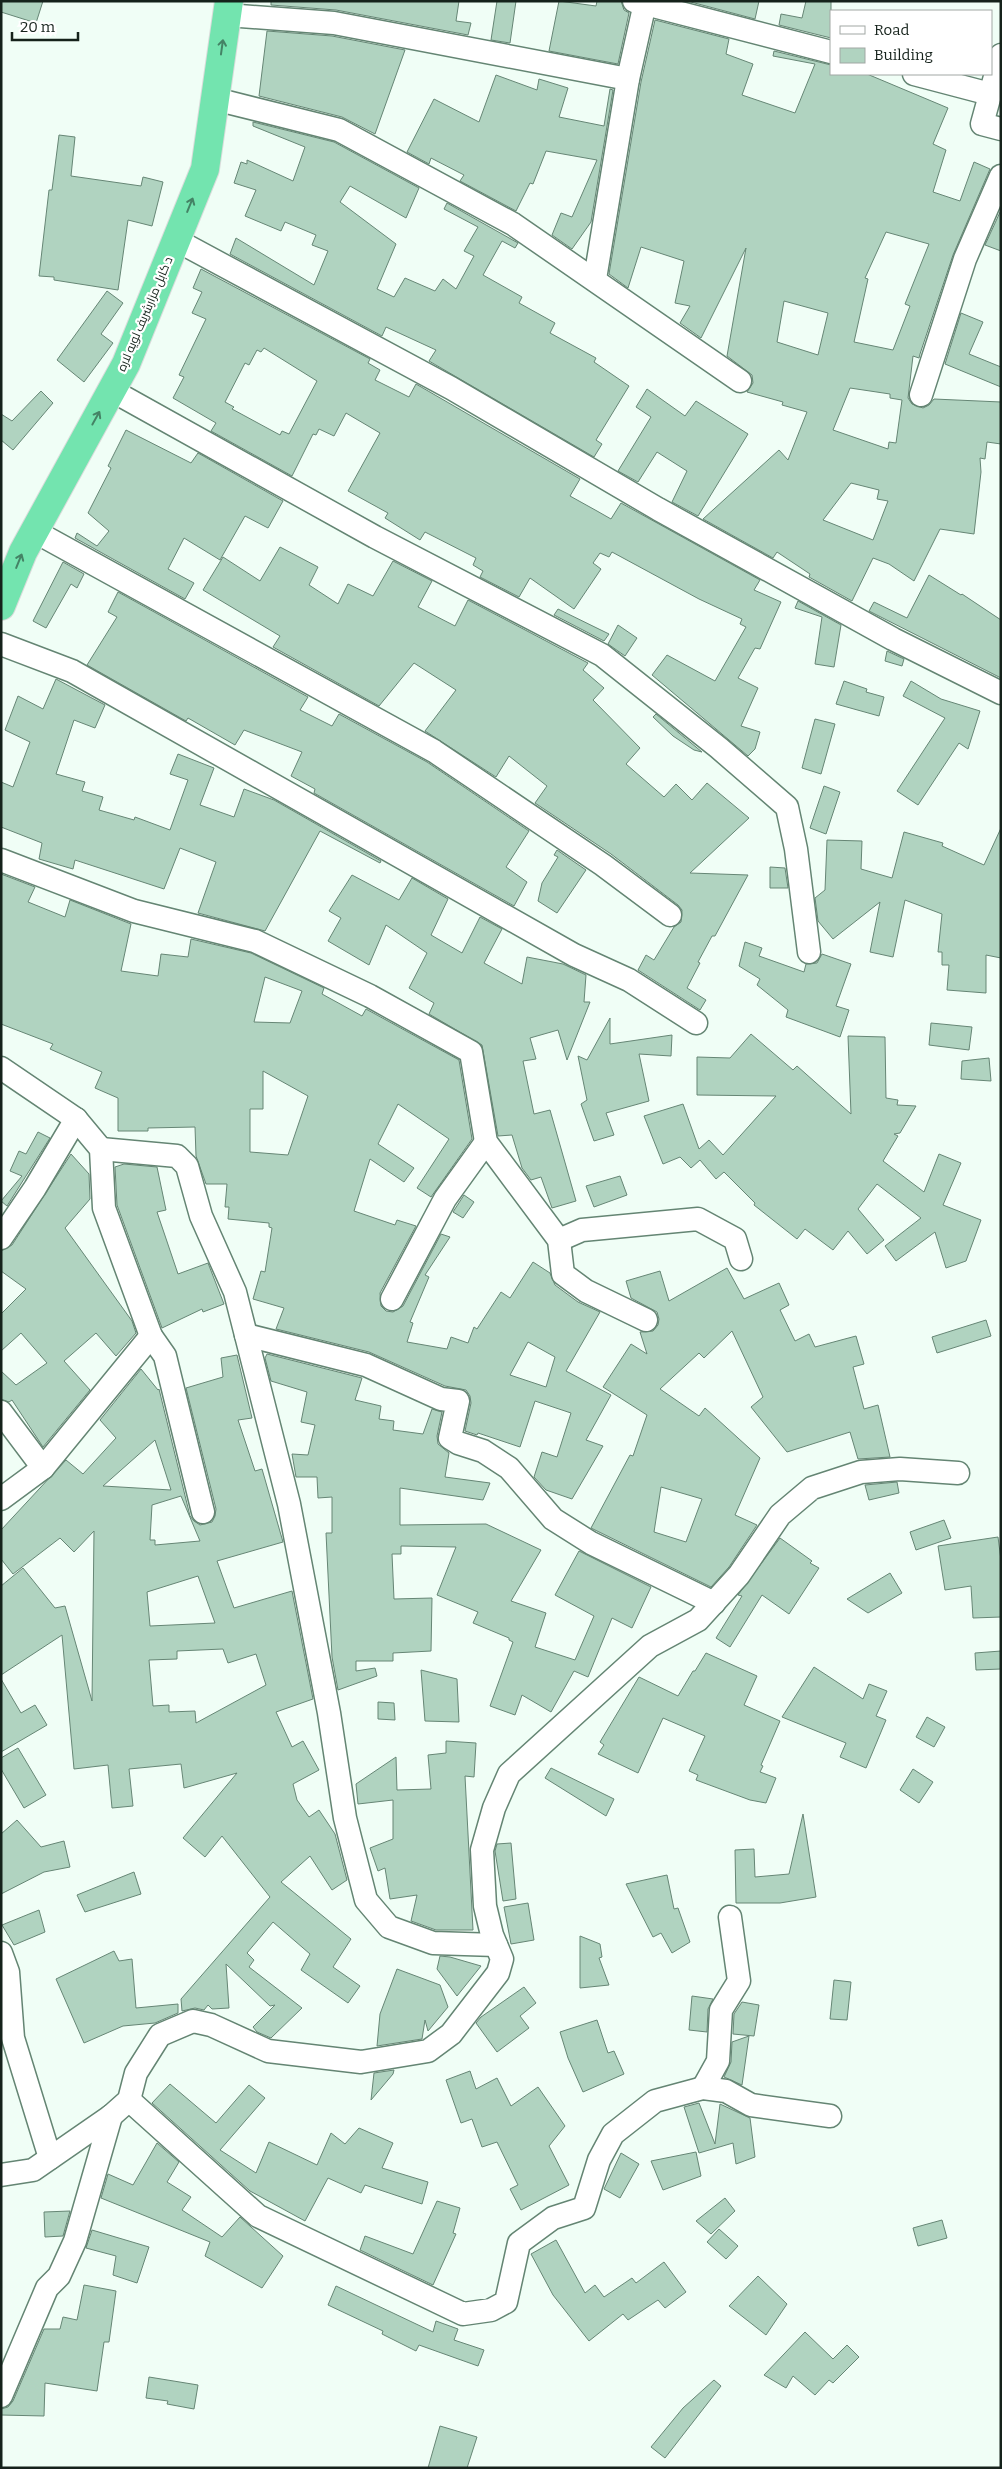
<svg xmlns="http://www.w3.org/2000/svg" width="1002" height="2469" viewBox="0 0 1002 2469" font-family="Bitter,Cairo,serif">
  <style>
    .building { fill: #b0d3c0; stroke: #668675; fill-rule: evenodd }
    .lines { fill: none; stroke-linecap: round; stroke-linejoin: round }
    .minor-casing { stroke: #648573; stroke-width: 25 }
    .highway-casing { stroke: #dadcdb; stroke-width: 30 }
    .minor { stroke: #fff; stroke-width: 22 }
    .highway { stroke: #73e4af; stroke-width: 28 }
    .oneway { stroke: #448365 }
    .labels { text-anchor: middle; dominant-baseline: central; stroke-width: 4.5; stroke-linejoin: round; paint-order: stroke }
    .street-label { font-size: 12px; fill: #15221b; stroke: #fff }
  </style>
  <rect width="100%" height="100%" fill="#f0fef6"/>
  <!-- building -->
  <g class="building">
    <path d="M1,1H43L36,23L1,12Z"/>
    <path d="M271,1H459L456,21L471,23L468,35L336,10L271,5Z"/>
    <path d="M497,1H516L510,43L491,40Z"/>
    <path d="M559,1L596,6L597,1H621L624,10L629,13L618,64L549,51Z"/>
    <path d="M687,1H759L755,19Z"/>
    <path d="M806,1H831V38L779,25L781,14L802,18Z"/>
    <path d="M655,20L729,39L726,54L753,64L742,95L795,113L815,64L773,56L774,51L831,65V74H867L948,108L933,144L946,150L933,192L960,201L974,162L990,169L953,255L920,354L919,358L913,356L908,398L912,404L923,408L929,405L934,399L1001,402V444L987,442L985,459L980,458L981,472L974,534L940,529L914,581L889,564L873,558L852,601L809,577L810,574L777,552L773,558L703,519L779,450L788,460L807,412L782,405L783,402L747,392L753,383L752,375L727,356L746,248L701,338L680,323L690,306L675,303L684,261L641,247L628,288L609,274L641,82ZM886,232L929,244L905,304L910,306L893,350L854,342L868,279L865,278ZM784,301L828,313L818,355L777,342ZM850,388L890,394V398L902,400L896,443L889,442L888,449L833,430ZM851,483L879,490L877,499L888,501L873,540L823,520Z"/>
    <path d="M267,31L332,36L405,50L375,134L342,117L259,96Z"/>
    <path d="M496,75L537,90L539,79L568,88L559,117L604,126L610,89L613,90L591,222L572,249L552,235L561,213L572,217L597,160L546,151L533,184L530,183L516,211L460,181L464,175L431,158L429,164L407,152L434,99L479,122Z"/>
    <path d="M253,122L334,142L419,188L406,218L350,186L340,202L396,244L377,289L394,297L405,278L435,291L443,279L456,289L474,256L464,251L478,227L444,209L447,203L518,243L515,248L502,241L483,275L522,297L519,303L555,323L550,333L596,358L594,362L629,386L596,440L602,444L594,457L429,361L436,350L386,327L382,336L230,254L236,238L314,285L328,251L312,245L316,235L285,222L281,231L245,216L256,190L234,183L241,162L247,164V160L293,181L305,147L253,126Z"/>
    <path d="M59,135L75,137L71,176L141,186L143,177L163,182L152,226L128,220L118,290L54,280V277L39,276L49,190H52Z"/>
    <path d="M1001,210V251L985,245Z"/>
    <path d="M201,269L370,359L368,363L380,370L375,380L409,397L416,384L580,479L570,496L597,511L611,519L621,503L760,580L754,590L781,602L760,649L755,648L738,678L758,688L741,726L760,732L755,749L748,756L652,675L667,655L715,681L746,627L740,624L742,619L699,599L612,552L609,557L600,553L593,563L601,569L574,609L530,578L519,597L480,577L483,571L473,565L476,558L425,532L420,540L385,518L388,513L348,491L380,433L346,413L334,436L319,429L316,435L313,434L292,476L211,431L216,423L173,398L184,377L179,375L206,319L192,313L202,292L193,288ZM264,348L317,381L289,434L282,431L280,435L232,409L234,407L225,402L245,363L249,365L257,350L261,352Z"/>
    <path d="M107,291L123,303L101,334L113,343L84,382L57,360Z"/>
    <path d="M961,313L983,322L969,354L1001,367V387L945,364Z"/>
    <path d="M647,389L685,416L696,401L748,434L698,516L672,502L687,471L657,452L638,482L618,471L651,417L636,407Z"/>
    <path d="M41,391L53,403L13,450L1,440V414L12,421Z"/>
    <path d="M126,430L191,463L198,453L283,501L268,528L245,516L220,560L184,538L168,569L194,583L185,599L75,538L77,533L97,546L109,531L88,513L111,468L108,466Z"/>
    <path d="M280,547L318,567L309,585L338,604L348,584L373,596L393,561L432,581L418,607L455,626L468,600L588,663L583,670L604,688L593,700L640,748L626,764L664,797L676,784L692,800L707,783L749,818L690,873L748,875L715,936H712L698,962L700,963L687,988L706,1000L700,1010L638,970L646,955L654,960L674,927L681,922L682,910L678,905L611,854L535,803L547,786L509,756L496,777L425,731L456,690L414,663L379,706L273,647L280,636L203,590L223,557L260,581Z"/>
    <path d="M63,562L84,574L77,588L71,584L46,628L33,621Z"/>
    <path d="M929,575L961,595L962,594L1001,620V678L869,611L874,602L907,618Z"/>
    <path d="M118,592L308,697L300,710L332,726L339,714L427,762L529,831L506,867L527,882L514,906L314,793L315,789L291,776L302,752L244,730L235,745L188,718L186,721L87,665L117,617L108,612Z"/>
    <path d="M798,601L841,625L834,667L815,664L822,617L795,608Z"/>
    <path d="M558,609L609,634L604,641L554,615Z"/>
    <path d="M618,625L637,638L625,656L608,644Z"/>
    <path d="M887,651L904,659L902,666L885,661Z"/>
    <path d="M56,679L105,705L95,728L74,720L56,774L85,782L82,791L103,797L99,810L134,820L135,817L170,830L188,780L170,774L178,754L214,768L200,805L234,817L244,789L274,800L381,861L380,863L320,831L265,931L198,913L216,862L180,848L164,889L75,860L73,869L39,859L42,843L1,827V782L13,787L30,742L5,730L18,696L43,709Z"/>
    <path d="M844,681L867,689L866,692L884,697L879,716L836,704Z"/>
    <path d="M911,681L941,699L980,711L968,749L959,743L918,805L897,791L945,718L903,696Z"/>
    <path d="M656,714L702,752L694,750L673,736L653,717Z"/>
    <path d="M815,719L835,724L821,774L802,768Z"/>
    <path d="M824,786L840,792L826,834L810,828Z"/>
    <path d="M1001,828V958L986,955V993L947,990L949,965H942V952H938L942,914L905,900L893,957L870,952L880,902L833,939L818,921L815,898L825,890L827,840L862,841L861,869L892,878L904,832L943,843L942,846L984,865Z"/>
    <path d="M557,850L586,870L557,913L538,901L542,883L558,857L554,855Z"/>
    <path d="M770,867L785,868L788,888H770Z"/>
    <path d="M1,874L35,887L28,902L65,917L70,900L131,924L121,971L158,976L161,954L188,957L191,939L251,953L324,988L322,994L362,1016L366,1009L459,1060L472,1139L431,1197L417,1188L449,1139L398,1104L378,1144L414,1168L404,1182L370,1159L354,1211L395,1225L397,1220L416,1226L380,1293L381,1306L386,1311L393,1312L403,1306L441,1234L450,1237L425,1275L429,1277L410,1322L413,1323L407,1342L447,1349L451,1337L468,1343L474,1327L477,1329L501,1292L510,1298L533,1262L550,1273L555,1285L578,1302L600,1312L566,1371L611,1395L586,1440L603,1446L572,1499L546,1490L534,1477L542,1452L557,1457L571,1413L535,1401L520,1447L478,1433L477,1435L465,1431L471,1403L470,1396L466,1390L445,1386L369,1352L276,1329L284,1308L253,1299L261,1271L265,1272L272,1228L269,1227V1223L228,1219L229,1207H225L227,1184H206L196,1156L195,1127L148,1128V1131H118V1098L95,1088L102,1072L50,1049L53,1044L1,1024ZM265,977L302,991L290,1023L254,1022ZM263,1071L308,1096L288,1155L250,1152V1109H263ZM528,1342L555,1357L546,1387L510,1375Z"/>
    <path d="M352,875L399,900L412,878L448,899L431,935L462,953L480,917L502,929L484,963L522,984L527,957L563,964L586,975L584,1002H590L567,1060L558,1030L530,1038L536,1059L523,1061L534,1114L550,1110L576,1201L552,1208L541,1177L531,1180L522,1168L512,1135L498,1136L482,1045L429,1014L434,1003L409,988L427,953L386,925L369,965L328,941L341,918L329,911Z"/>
    <path d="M745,942L762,948L759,956L804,972L806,964L817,963L822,954L851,964L836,1006L849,1010L840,1037L786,1017L788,1010L757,985L760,979L739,966Z"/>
    <path d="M610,1018V1044L672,1035L671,1056L639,1054L649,1101L606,1113L614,1135L594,1141L581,1104L587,1100L578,1056L587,1060Z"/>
    <path d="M931,1023L972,1027L969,1050L929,1045Z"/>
    <path d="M751,1034L793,1070L797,1066L851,1114L848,1036L885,1037L886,1098L898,1100L897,1105L916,1106L900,1133L894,1134L898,1136L883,1161L924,1192L939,1154L961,1163L943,1205L981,1220L966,1261L946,1268L935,1232L896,1261L885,1246L921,1218L877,1184L858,1209L884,1240L867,1254L848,1231L833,1250L805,1229L797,1239L754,1205L755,1203L724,1172L716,1179L700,1160L691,1168L680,1157L663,1164L644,1116L683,1104L699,1149L709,1140L723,1155L776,1096L697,1095V1057L730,1058Z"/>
    <path d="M989,1058L991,1081L961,1079L962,1061Z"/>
    <path d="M38,1132L50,1138L7,1206L1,1201L22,1176L10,1171L19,1151L26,1154Z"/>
    <path d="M71,1154L89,1174L90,1199L65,1228L132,1321L136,1333L116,1356L96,1333L64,1361L90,1390L43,1447L12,1400L9,1402L1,1399V1371L16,1385L47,1363L21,1333L1,1351V1314L26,1289L1,1271V1251L12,1245Z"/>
    <path d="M124,1164L157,1167L166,1210L157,1212L178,1274L208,1263L224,1304L203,1312L202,1309L162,1328L117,1205L115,1167Z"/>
    <path d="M620,1176L627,1195L594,1207L586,1186Z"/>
    <path d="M464,1195L474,1202L463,1218L453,1212Z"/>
    <path d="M727,1268L744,1299L779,1283L789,1305L780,1310L795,1341L809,1334L815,1347L856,1336L864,1364L853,1367L864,1409L878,1405L890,1457L858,1459L850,1432L787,1452L751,1407L763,1397L732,1331L704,1358L699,1353L660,1389L699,1416L705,1408L760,1458L735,1515L757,1525L729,1567L711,1587L591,1528L630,1455L633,1456L647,1415L603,1387L631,1344L647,1354L640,1332L653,1331L658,1325L659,1319L657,1312L631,1298L626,1281L660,1271L669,1301ZM661,1487L702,1499L686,1542L654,1532Z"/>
    <path d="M986,1320L991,1336L937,1353L932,1337Z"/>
    <path d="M267,1354L362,1378L355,1400L381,1406L379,1419L394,1421L393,1430L423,1434L432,1409L442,1412L437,1436L438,1444L449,1453L445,1477L490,1483L483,1500L400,1488V1525L486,1524L541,1550L511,1601L546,1613L535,1647L575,1660L594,1616L555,1595L579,1551L651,1587L632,1628L612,1618L588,1677L574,1671L551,1712L522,1695L515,1715L490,1706L513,1642L509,1640V1638L473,1623L478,1612L437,1595L456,1547L401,1546V1554H392L394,1599L432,1598L431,1651L393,1653V1661H356V1671L375,1668L377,1676L338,1690L332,1657L326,1533H332V1497L318,1498L317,1477H296L292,1454L308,1455L315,1425L301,1422L307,1392L271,1381L265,1358Z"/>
    <path d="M237,1355L252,1418L238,1420L255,1471L262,1469L283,1542L217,1561L234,1608L292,1591L313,1699L276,1712L292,1747L303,1741L319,1770L293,1784L297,1800L309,1817L319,1810L335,1834L347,1880L332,1890L310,1856L281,1882L351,1939L333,1967L360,1986L348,2003L301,1970L310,1954L273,1922L247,1953L254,1960L249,1967L302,2008L271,2038L257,2032L253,2027L275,2005L270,2006L226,1964L229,2008L212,2009L208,2005L204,2010L195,2008L182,2011L181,1999L270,1897L222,1836L205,1857L183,1838L237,1773L184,1788L181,1764L129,1769L133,1806L112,1808L108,1765L74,1769L62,1635L1,1675V1586L23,1568L55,1608L65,1606L92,1701L94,1531L74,1552L60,1538L13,1574L1,1559V1530L66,1460L83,1474L116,1438L100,1420L141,1369L158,1390L159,1389L190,1516L194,1521L200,1525L212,1522L215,1516L216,1509L186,1388L223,1377L221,1358ZM155,1440L171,1490L103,1486ZM181,1496L200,1541L155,1545V1540H150L152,1505ZM198,1576L215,1623L150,1626L147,1592ZM223,1649L228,1663L256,1654L266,1685L196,1723L195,1711L169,1712V1705L153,1706L149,1660L177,1659V1651Z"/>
    <path d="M897,1482L899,1493L869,1500L865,1485Z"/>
    <path d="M944,1520L951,1538L916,1550L910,1532Z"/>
    <path d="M998,1537L1001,1560V1617L973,1618L971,1586L945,1590L938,1546Z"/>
    <path d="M780,1538L812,1561L810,1563L819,1568L789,1614L762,1595L730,1647L716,1638L742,1596L738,1595Z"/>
    <path d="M890,1573L902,1593L868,1613L847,1599Z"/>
    <path d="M1001,1651V1669L976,1670L975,1653Z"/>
    <path d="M706,1653L757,1676L744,1705L780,1721L761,1765L763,1766L760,1772L776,1778L766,1803L750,1800L696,1780L698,1775L689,1771L705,1736L663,1718L638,1773L598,1754L604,1745L600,1742L639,1677L678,1696L693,1671H695Z"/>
    <path d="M814,1667L863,1699L869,1684L887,1691L876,1716L886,1720L866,1768L840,1757L846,1743L782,1717Z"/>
    <path d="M421,1670L457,1679L459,1722L425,1721Z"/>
    <path d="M1,1679L21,1713L35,1705L47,1725L1,1752Z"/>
    <path d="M378,1702L394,1703L395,1720L378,1719Z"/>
    <path d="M927,1717L945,1727L934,1747L916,1737Z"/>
    <path d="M446,1741L476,1743L474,1777L465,1776L473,1930H436L411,1921L417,1895L390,1899L385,1868L378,1871L370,1848L393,1839V1800L358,1804L356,1784L396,1757L397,1790L431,1789L428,1755L446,1753Z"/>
    <path d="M18,1748L46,1795L24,1808L1,1769V1758Z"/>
    <path d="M551,1768L614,1799L606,1816L545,1778Z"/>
    <path d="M913,1769L933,1782L919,1803L900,1790Z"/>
    <path d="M803,1814L816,1897L780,1903H736L735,1850L754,1849L755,1877L789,1874Z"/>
    <path d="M17,1820L41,1847L64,1841L70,1867L44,1872L1,1894V1834Z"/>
    <path d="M511,1843L516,1899L503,1901L495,1851L497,1844Z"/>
    <path d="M134,1872L141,1894L85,1912L77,1895Z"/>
    <path d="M667,1875L674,1909L678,1908L690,1942L672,1953L661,1933L653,1937L626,1884Z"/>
    <path d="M528,1903L534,1940L511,1944L504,1907Z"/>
    <path d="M39,1910L45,1932L14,1945L2,1925Z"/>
    <path d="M580,1936L600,1944L602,1957L599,1958L609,1985L580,1988Z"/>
    <path d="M114,1951L119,1961L132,1959L136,2008L178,2004V2013L155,2023L123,2026L84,2043L56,1979Z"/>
    <path d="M440,1956L450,1957L481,1966L457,1996L437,1969Z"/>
    <path d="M397,1969L440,1985L448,2007L428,2031L425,2020L422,2039L377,2046L380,2014Z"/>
    <path d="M834,1980L851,1982L847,2020L830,2019Z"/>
    <path d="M524,1987L536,2003L520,2016L529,2028L497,2052L476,2023L481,2017Z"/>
    <path d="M692,1996L713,1999L708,2009L707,2032L689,2030Z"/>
    <path d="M742,2002L759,2005L754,2036L733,2034L734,2014Z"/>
    <path d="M597,2020L608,2053L614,2051L624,2074L583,2092L568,2058L560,2032Z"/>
    <path d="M749,2036L742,2085L724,2077L731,2062L732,2042Z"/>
    <path d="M394,2070L393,2074L371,2100L374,2073Z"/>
    <path d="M470,2071L476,2089L497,2078L511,2106L538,2087L565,2126L549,2146L569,2185L521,2210L510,2189L518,2185L497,2142L482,2147L472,2119L461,2123L446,2080Z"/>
    <path d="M170,2084L216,2123L249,2085L265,2098L220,2150L256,2173L269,2142L317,2165L331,2133L345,2144L359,2128L393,2143L382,2168L428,2182L422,2204L365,2185L361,2193L328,2178L305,2221L250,2191L152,2103Z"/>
    <path d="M699,2103L715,2144L720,2104L750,2118L755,2157L736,2164L733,2143L699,2153L684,2107Z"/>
    <path d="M157,2143L179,2162L167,2182L191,2197L182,2210L222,2237L240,2217L283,2256L262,2288L205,2256L210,2242L101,2198L108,2174L133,2185Z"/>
    <path d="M696,2152L701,2176L663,2190L651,2161Z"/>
    <path d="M621,2153L639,2164L620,2198L604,2189Z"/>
    <path d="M725,2198L735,2211L711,2234L696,2221Z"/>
    <path d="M437,2201L460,2208L453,2233L456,2234L433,2285L360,2250L365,2236L413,2254Z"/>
    <path d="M70,2211L63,2236L45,2237L44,2212Z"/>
    <path d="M942,2220L947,2238L918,2246L913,2228Z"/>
    <path d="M719,2229L738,2246L726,2259L707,2242Z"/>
    <path d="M92,2230L149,2247L137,2283L113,2275L116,2256L86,2248Z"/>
    <path d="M556,2240L585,2293L595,2285L604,2297L632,2278L636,2283L664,2262L686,2292L665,2308L658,2300L628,2320L623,2314L589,2341L553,2295L531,2254Z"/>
    <path d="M758,2276L787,2304L766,2335L729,2306Z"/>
    <path d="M84,2285L116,2291L109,2342H104L97,2391L45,2383L44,2416L1,2415V2409L8,2407L13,2401L44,2329H60L63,2317L77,2320Z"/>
    <path d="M336,2286L433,2332L436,2321L458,2329L454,2340L484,2350L478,2366L419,2345L416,2351L382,2334L383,2331L328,2305Z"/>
    <path d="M805,2332L833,2359L847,2345L859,2357L833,2383L829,2380L815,2395L793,2376L786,2388L764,2375Z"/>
    <path d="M149,2377L198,2385L194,2409L167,2404L168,2401L146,2398Z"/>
    <path d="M714,2380L721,2386L665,2458L651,2447L683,2408Z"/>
    <path d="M440,2426L477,2437L467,2468H428Z"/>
  </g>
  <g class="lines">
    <defs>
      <g id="minor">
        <path d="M634,1L831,52"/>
        <path d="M227,15L334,23L628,79"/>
        <path d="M1001,55L982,124L1001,129"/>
        <path d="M914,74L990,94"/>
        <path d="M215,99L339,130L513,224L740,381"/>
        <path d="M176,240L451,388L658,509L893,639L1001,693"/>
        <path d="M595,279L628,79L645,3"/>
        <path d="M111,390L375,537L602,655L719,748L787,807L796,849L809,952"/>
        <path d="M921,395L965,259L1001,176"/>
        <path d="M34,531L434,751L603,865L670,915"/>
        <path d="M1,644L72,671L574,955L629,980L696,1023"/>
        <path d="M1,860L134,911L255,941L370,996L471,1052L486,1142L559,1240L563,1274L586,1291L646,1320"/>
        <path d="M1,1068L76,1119L101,1149L104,1208L151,1336L165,1356L203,1512"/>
        <path d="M101,1149L177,1156L187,1166L201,1216L235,1292L289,1504L329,1713L345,1818L366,1900L389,1927L433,1943L496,1945"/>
        <path d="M1,1238L35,1188L76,1119"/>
        <path d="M559,1240L582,1230L698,1219L735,1239L741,1259"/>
        <path d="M392,1299L445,1199L486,1142"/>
        <path d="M246,1335L366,1365L441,1399L458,1401L450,1438L458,1443L483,1451L509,1468L553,1519L591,1543L714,1603"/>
        <path d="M1,1412L43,1468"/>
        <path d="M1,1499L43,1468L151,1336"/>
        <path d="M1,1953L8,1972L13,2038L50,2158"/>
        <path d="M703,2088L718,2061L721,2010L739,1981L730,1917"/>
        <path d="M129,2100L258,2216L463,2314L491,2310L506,2302L519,2243L553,2218L584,2208L599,2160L613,2134L655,2101L703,2088L726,2091L751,2105L830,2116"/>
        <path d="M1,2175L33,2170L111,2116L129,2100L136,2073L160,2035L193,2021L211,2025L268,2051L361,2062L428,2051L451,2034L498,1973L502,1959L492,1935L485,1906L482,1850L494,1808L509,1774L650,1646L698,1620L739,1575L780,1515L812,1488L861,1472L900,1469L958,1473"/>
        <path d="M1,2396L47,2288L59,2276L75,2241L111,2116"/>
      </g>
      <path id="highway" d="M1,606L23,552L126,364L205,169L229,1"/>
    </defs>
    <!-- minor casing -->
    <use href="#minor" class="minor-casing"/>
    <!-- highway casing -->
    <use href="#highway" class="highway-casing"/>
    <!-- minor -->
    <use href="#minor" class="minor"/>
    <!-- highway -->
    <use href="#highway" class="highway"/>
  </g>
  <!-- one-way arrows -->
  <defs><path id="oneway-shaft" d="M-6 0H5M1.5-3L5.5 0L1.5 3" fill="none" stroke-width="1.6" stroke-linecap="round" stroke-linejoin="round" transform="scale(1.25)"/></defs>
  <g class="oneway">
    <use href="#oneway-shaft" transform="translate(222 47) rotate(-82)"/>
    <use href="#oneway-shaft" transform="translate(190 205) rotate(-68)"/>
    <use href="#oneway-shaft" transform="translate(96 418) rotate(-61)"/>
    <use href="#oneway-shaft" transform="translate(19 561) rotate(-68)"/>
  </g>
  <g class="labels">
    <!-- street labels -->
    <g class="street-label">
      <text transform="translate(145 314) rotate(-67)">د کابل مزارشریف لویه لاره</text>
    </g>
  </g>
  <!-- border -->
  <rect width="1002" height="2469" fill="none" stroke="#15221b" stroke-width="5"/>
  <!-- legend -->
  <rect x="830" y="10" width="162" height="65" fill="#ffffff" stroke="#a1a7a4"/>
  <rect x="840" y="26" width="25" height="8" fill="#ffffff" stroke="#a1a7a4"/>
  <text x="874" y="35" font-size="15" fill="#15221b">Road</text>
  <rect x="840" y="48" width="25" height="15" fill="#b0d3c0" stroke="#a1a7a4"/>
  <text x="874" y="60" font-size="15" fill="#15221b">Building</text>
  <!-- scale -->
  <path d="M12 32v8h66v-8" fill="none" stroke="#15221b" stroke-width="2.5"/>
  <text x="20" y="32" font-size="15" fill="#15221b" stroke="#ffffff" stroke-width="4" paint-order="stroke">20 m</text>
</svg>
